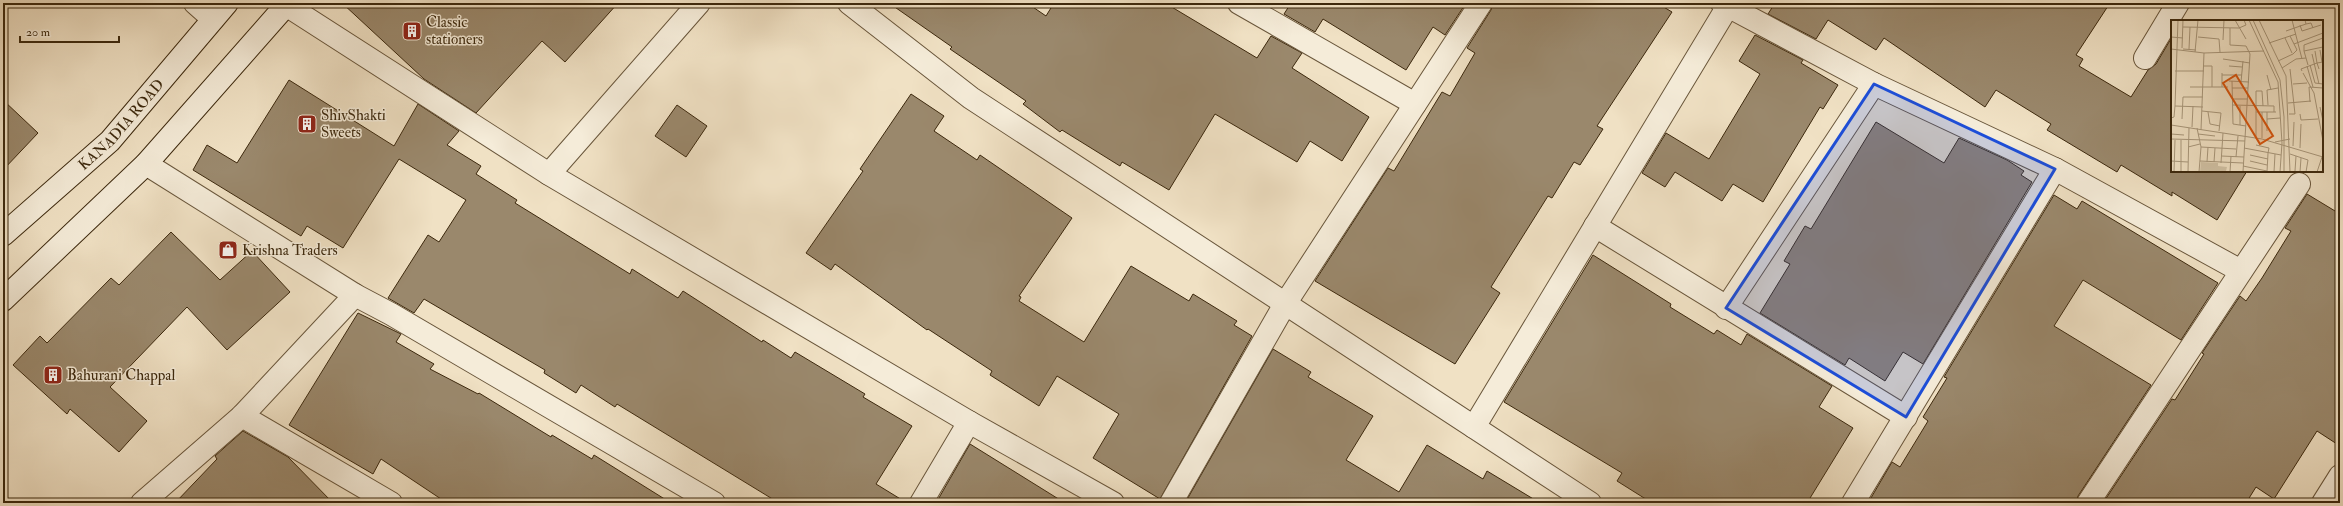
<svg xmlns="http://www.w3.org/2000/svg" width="2343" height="506" viewBox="0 0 2343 506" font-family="'IM FELL Double Pica',serif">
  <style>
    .building { fill: #9a886c; stroke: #3c280d }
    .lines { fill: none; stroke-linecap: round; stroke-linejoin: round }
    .minor-casing { stroke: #69563b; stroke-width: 24 }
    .secondary-casing { stroke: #3c280d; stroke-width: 24 }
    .minor { stroke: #f5ecd9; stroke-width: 22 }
    .secondary { stroke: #f5ecd9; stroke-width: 22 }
    .marked { fill: #1d4ed8; fill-opacity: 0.2; stroke: #1d4ed8; stroke-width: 3; stroke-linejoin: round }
    .labels { text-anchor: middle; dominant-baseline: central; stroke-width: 3; stroke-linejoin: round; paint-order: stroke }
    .poi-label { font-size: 15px; fill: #3c280d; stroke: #f5ecd9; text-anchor: start }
    .street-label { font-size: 15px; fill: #3c280d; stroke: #f5ecd9 }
    .inset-road { fill: none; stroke: #a8977b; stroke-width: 1 }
    .view { fill: #d7540c; fill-opacity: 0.15; stroke: #d7540c; stroke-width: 2 }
    .inset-edge { fill: none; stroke: #3c280d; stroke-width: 2 }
  </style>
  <rect width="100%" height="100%" fill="#f0e1c4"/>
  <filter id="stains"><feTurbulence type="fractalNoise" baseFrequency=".005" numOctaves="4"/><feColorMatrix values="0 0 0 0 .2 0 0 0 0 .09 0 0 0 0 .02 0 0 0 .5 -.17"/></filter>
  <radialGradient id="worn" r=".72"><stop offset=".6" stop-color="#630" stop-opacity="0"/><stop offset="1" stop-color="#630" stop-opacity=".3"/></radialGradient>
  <!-- building -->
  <g class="building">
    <path d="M342,3H618L565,62L542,41L476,113L424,79Z"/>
    <path d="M889,3H1027L1046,16L1054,3H1165L1257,58L1271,36L1302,53L1292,68L1369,117L1342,161L1310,141L1297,162L1215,114L1169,190L1122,162L1120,166L1062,130L1060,132L1023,104L1026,101L950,49L952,47Z"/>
    <path d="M1291,3H1466L1445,35L1433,27L1406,70L1323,19L1315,32L1284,14Z"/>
    <path d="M1493,3H1657L1672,12L1597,126L1603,129L1580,165L1574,162L1552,198L1548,196L1491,287L1500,293L1455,364L1315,281L1388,168L1394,171L1442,92L1450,96L1475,53L1467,48L1491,10Z"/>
    <path d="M1775,3H2110L2076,55L2083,59L2079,66L2131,97L2148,70L2156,64L2172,37V171H2247L2217,220L2172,192V196L2121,165L2117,172L2047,130L2051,124L1996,90L1985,107L1884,38L1876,50L1828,20L1816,39L1768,14Z"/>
    <path d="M1755,35L1803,60L1801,63L1838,85L1823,109L1820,107L1763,202L1733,184L1722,201L1675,172L1665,187L1642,173L1666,133L1709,159L1760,74L1739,61Z"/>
    <path d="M289,80L394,146L418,104L459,131L447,145L481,166L476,174L517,200L515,203L630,274L632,269L678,298L683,291L762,342L763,340L791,358L795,352L865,394L863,397L912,426L876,484L907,503H779L617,404L615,407L581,385L576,393L544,373L545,370L424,299L414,313L388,298L428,235L439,242L466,200L399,159L343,248L307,226L301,236L193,170L207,145L237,163Z"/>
    <path d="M911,94L944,116L934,131L977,160L980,155L1072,218L1019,296L1021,297L1019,301L1084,342L1131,266L1189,301L1193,294L1237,321L1234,325L1252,336L1160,499L1093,458L1119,414L1057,376L1039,406L990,375L992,371L928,329L927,330L835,264L831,270L806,253L863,171L860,169Z"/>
    <path d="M3,100L38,133L3,170Z"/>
    <path d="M677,105L707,126L686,157L655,136Z"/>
    <path d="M1876,122L1944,163L1959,138L2007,160L2024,171L2021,175L2032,182L1923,364L1903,352L1885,381L1849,358L1845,365L1760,313L1790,264L1784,261L1805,226L1811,229Z"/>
    <path d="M2307,194L2340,214V446L2317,431L2274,499L2256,487L2246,503H2103L2172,399L2175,400L2204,354L2202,353L2240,296L2246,301L2262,278L2291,231L2285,228Z"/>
    <path d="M2054,195L2077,209L2082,201L2218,283L2181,340L2083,280L2054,326L2151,385L2078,496L2076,503H1868L1892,462L1900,467L1928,421L1923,417L1947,378L1944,377Z"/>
    <path d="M171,232L220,280L252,251L290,292L227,350L187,307L110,387L147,421L119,452L70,409L67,414L13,365L40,336L47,343L111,278L119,285Z"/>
    <path d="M1593,255L1671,304L1670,307L1714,334L1717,330L1741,345L1747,334L1832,386L1819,407L1853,428L1807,503H1652L1617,481L1622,473L1504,402Z"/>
    <path d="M358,313L401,334L396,342L434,364L430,369L478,394L479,393L551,437L552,435L592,459L594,455L671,503H447L381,459L373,474L289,425Z"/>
    <path d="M1273,349L1311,372L1308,377L1373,416L1346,460L1399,492L1427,445L1483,479L1487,471L1540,503H1185Z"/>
    <path d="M243,431L288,457L333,503H175L217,459L215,456Z"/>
    <path d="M970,444L1065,503H936Z"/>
  </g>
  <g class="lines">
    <defs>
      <g id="minor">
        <path d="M195,3L213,19"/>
        <path d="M849,3L971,98L1590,503"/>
        <path d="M1239,3L1415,104"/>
        <path d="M1722,3L1874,84L2055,169L2241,271"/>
        <path d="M286,5L549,174L969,422L1113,503"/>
        <path d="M2145,58L2178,3"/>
        <path d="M146,164L355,295L391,314L714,503"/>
        <path d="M549,174L699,3"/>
        <path d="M1595,226L1906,417"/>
        <path d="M1726,308L1874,84"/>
        <path d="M242,416L391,503"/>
        <path d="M1474,427L1728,6"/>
        <path d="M142,503L242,416L355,295"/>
        <path d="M921,503L969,422"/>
        <path d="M1171,503L1285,304L1481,3"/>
        <path d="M1853,503L2055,169"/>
        <path d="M2088,503L2299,184"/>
        <path d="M2323,503L2340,476"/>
      </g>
      <g id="secondary">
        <path id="s1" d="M3,235L110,141L227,3"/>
        <path d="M3,300L146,164L288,3"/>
      </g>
    </defs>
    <!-- minor casing -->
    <use href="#minor" class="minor-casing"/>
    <!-- secondary casing -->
    <use href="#secondary" class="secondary-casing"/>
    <!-- minor -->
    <use href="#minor" class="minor"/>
    <!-- secondary -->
    <use href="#secondary" class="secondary"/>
  </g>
  <!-- marked area -->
  <path class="marked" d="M1874,84L2055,169L1906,417L1726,308Z"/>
  <!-- icons -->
  <defs>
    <symbol id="building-square" viewBox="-11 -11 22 22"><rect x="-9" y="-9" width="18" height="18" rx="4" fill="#8f2418" stroke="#f5ecd9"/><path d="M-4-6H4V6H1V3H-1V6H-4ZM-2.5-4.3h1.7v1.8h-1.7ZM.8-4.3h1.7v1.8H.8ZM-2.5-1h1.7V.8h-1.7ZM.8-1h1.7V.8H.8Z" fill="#fff"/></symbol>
    <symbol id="shop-square" viewBox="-11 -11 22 22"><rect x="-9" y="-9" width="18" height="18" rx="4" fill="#8f2418" stroke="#f5ecd9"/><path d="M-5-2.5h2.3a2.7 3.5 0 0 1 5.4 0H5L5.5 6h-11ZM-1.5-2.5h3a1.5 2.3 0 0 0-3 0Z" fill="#fff"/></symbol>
  </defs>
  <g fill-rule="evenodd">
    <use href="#building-square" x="401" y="20" width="22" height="22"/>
    <use href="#building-square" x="296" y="113" width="22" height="22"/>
    <use href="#shop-square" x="217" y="239" width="22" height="22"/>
    <use href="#building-square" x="42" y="364" width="22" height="22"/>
  </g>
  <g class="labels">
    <!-- poi labels -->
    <g class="poi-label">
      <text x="426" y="22">Classic<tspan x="426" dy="17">stationers</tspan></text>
      <text x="321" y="115">ShivShakti<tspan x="321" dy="17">Sweets</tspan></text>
      <text x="242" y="250">Krishna Traders</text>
      <text x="67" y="375">Bahurani Chappal</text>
    </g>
    <!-- street labels -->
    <g class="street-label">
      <text stroke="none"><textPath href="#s1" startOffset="162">KANADIA ROAD</textPath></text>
    </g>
  </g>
  <!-- overview -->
  <g transform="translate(2171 20)">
    <rect width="152" height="152" fill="#f0e1c4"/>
    <path d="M30,142L47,143V146L56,147L55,151L29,152Z" fill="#d1c2a5"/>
    <path class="inset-road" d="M64,0L75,19M78,0L107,62L111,123L109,152M82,0L109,60L113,97V152M88,0L115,56L119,152M121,0L131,39M134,0L135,4L140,3L142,8M129,5L131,11L150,5M12,7L68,8L75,5L73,0M59,8V25L75,26L79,34L72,152M115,11L135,4M0,17L12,18M27,17L48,19L49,32M114,18L121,33M152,18L133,25V31L152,27M52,20L53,0M98,23L119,16M123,24L119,16L125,14M11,28L12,0M0,29L33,33L93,31M12,29L25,30M18,29L19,7M149,30L151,42M133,31L137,45M144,31L146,43L152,42M24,32L27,0M122,34L126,30L123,24L152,13M141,34L148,64M52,39L79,43M107,41L122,34M139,45L144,63L152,64M33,46H41V67M58,46L71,47M136,46L142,67M111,48L125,39L135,38M4,51H33M131,51L130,49L146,43L148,49M132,53L143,73L152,121M51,55H71M96,55L100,70M58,61L78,62M61,61L62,104L75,106M70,62L72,41M122,64L136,63M19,67H57M51,67V53M61,68H77M62,79H77M139,82L138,67L152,68M117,83L140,81M62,85L103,86V92M97,85L96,70L107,68M4,86L32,87M149,87L152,101M31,91L50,93L48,111M37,92L39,104L49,106M85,92H105M91,92V118M96,92V111M118,94H124L119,49M129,94L130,100L147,99M0,98L3,97L4,86L7,0M11,99L12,77H32M96,99L109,98M0,105L91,119L152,137M69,105V86M21,107L22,86M26,108L30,127L28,152M30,110L33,33M0,114L13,115M27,114L44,116M85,117V71H91L92,86M0,119L74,121M104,122L119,119M85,125L98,128L97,133M122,126L123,102M17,127L29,124M30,127L65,129M73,128L110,135M129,128L130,104M119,134L137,140L135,152M79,135L97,139M50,136L73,137M65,137L67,116M0,141L17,142M29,141L72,143M79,141L96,145M36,142L37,127M43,142L44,128M50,143L52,113M72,146L96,151M124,151L125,136M3,152L4,120M10,152V120M17,152L18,108M59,152L60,136M96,152L97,133M103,152L104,134M129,152L130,138M146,152L151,137"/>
    <path class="view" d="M65,55L102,116L89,124L52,63Z"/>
    <rect width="152" height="152" class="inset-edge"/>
  </g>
  <!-- margin -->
  <rect width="2343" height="506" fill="none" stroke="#f0e1c4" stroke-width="16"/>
  <rect x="4" y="4" width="2335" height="498" fill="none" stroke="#3c280d" stroke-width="2"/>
  <rect x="8" y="8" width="2327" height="490" fill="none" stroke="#3c280d"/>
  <!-- scale -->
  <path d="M20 36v6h99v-6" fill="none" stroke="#3c280d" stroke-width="2"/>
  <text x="26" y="36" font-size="12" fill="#3c280d" stroke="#f5ecd9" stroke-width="3" paint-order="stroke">20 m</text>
  <rect width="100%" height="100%" filter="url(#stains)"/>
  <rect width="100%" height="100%" fill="url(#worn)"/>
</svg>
